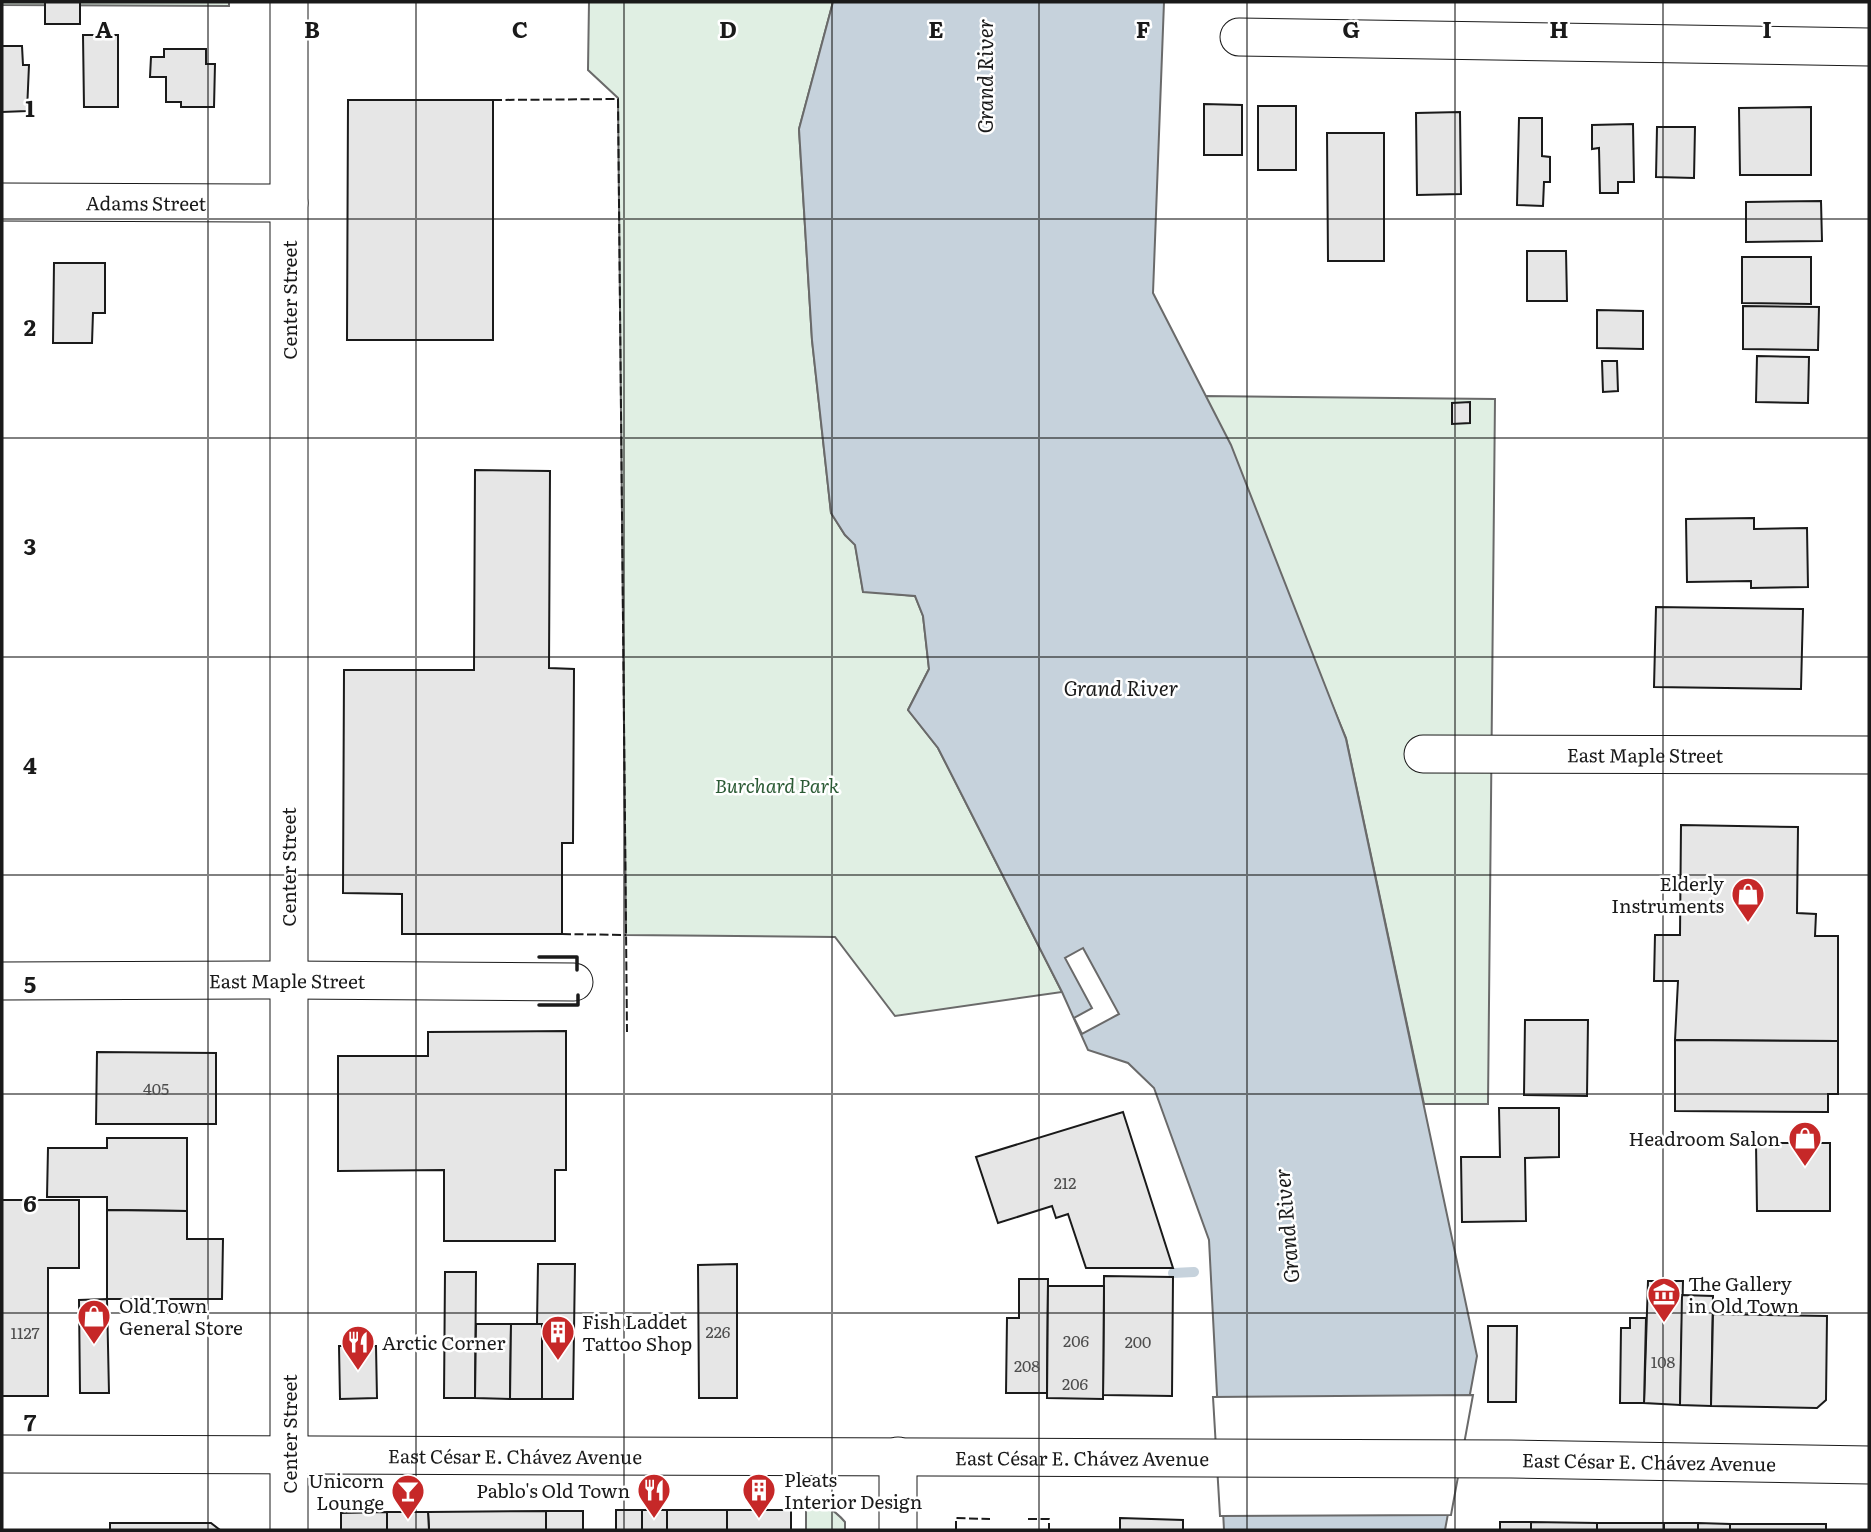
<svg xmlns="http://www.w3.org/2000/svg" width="1871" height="1532" viewBox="0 0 1871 1532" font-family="Literata,serif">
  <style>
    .green { fill: #e0efe3; stroke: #6a6a6a; stroke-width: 2 }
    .water { fill: #c6d2dc; stroke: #6a6a6a; stroke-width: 2 }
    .pier { fill: #fff; stroke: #6a6a6a; stroke-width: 2 }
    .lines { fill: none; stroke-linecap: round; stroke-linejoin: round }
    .stream { stroke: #c6d2dc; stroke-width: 10 }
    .building { fill: #e6e6e6; stroke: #1a1a1a; stroke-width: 2 }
    .minor-casing { stroke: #1a1a1a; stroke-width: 39 }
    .minor { stroke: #fff; stroke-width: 37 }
    .fence { stroke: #1a1a1a; stroke-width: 2; stroke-dasharray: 9 3.5; stroke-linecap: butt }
    .wall { stroke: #1a1a1a; stroke-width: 3.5 }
    .grid { fill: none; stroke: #1a1a1a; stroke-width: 2; stroke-opacity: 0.55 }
    .labels { text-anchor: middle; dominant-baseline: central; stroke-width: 5; stroke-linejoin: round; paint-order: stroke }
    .number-label { font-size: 16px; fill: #4d4d4d }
    .street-label { font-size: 19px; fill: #1a1a1a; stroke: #fff }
    .park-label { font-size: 19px; font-style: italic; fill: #2b5a34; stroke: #fff }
    .poi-label { font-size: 19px; fill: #1a1a1a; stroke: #fff; text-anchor: start }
    .water-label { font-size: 21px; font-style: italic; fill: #1a1a1a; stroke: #fff }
    .grid-label { font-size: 23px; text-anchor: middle; font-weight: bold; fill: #1a1a1a; stroke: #fff; stroke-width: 5; stroke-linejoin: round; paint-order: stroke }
  </style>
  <rect width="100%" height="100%" fill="#fff"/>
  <!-- green -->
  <g class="green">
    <path d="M2,2H229V6L2,5Z"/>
    <path d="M589,2H833L799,129L812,340L831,513L845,535L855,544L863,591L915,596L923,616L929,669L908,710L938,748L1062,992L895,1016L835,937L626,935L618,98L588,70Z"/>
    <path d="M1203,396L1495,399L1488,1104H1424L1346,738Z"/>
    <path d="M806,1500C823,1504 833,1508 845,1522V1530H806Z"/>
  </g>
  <!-- water -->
  <path class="water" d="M833,2H1164L1153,293L1231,445L1346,739L1477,1356L1445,1530H1224L1209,1240L1154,1088L1128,1063L1088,1050L1062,992L938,748L908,710L929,669L923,616L915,596L863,592L855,545L845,535L831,513L812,340L799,129Z"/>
  <!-- pier -->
  <g class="pier">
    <path d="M1083,948L1119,1014L1082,1034L1074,1018L1092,1008L1065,958Z"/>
    <path d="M1473,1395L1451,1515L1220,1516L1213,1397Z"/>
  </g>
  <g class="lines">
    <!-- stream -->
    <path class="stream" d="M1173,1273L1194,1272"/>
  </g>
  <!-- building -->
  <g class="building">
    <rect x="45" y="2" width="35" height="22"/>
    <path d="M83,35H118V107H84Z"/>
    <path d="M2,46H22L23,65H29L27,111L2,112Z"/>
    <path d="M164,49H206V64H215L214,107H181V102H166V77H150L151,57H164Z"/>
    <path d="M348,100H493V340H347Z"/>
    <path d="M1204,104L1242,105V155H1204Z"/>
    <rect x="1258" y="106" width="38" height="64"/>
    <path d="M1811,107V175H1740L1739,108Z"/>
    <path d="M1460,112L1461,194L1417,195L1416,113Z"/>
    <path d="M1519,118H1542V156L1550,157V182H1544L1543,206L1517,205Z"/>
    <path d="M1633,124L1634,182H1618V193H1600L1599,148L1592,149V125Z"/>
    <path d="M1657,127H1695L1694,178L1656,177Z"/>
    <path d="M1327,133H1384V261H1328Z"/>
    <path d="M1821,201L1822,241L1746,242V202Z"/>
    <path d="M1527,251H1566L1567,301H1527Z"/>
    <path d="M1742,257H1811V304L1742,303Z"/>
    <path d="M54,263H105V313H93L92,343H53Z"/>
    <path d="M1743,306L1819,307L1818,350L1743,349Z"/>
    <path d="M1597,310L1643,311V349L1597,348Z"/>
    <path d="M1757,356L1809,357L1808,403L1756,402Z"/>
    <path d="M1602,361H1617L1618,391L1603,392Z"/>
    <path d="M1470,402V423L1452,424V403Z"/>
    <path d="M475,470L550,471L549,668L574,669L573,843H562V934H402V894L343,893L344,670H474Z"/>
    <path d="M1754,518V529L1807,528L1808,587L1751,588V581L1687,582L1686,519Z"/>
    <path d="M1656,607L1803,609L1801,689L1654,687Z"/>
    <path d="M1681,825L1798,827L1797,913L1816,914L1815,936H1838V1041L1675,1040L1678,981H1654L1655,935H1680Z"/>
    <path d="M1525,1020H1588L1587,1096L1524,1095Z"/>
    <path d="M566,1031V1170H555V1241H444V1170L338,1171V1056H428V1032Z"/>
    <path d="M1675,1040L1838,1041V1094H1828V1112L1675,1111Z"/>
    <path d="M97,1052L216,1053V1124H96Z"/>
    <path d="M1499,1108H1559V1157L1525,1158L1526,1221L1462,1222L1461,1157H1500Z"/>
    <path d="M1123,1112L1173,1268H1086L1068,1214L1056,1218L1052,1206L998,1223L976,1157Z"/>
    <path d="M107,1138H187V1211L107,1210V1197H47L48,1148H107Z"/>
    <path d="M1756,1143H1830V1211H1757Z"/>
    <path d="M2,1200H79V1268H48V1396H2Z"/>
    <path d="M107,1210L187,1211V1239H223L222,1299H107Z"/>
    <path d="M538,1264H575L573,1399H542V1324H537Z"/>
    <path d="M737,1264V1398H699L698,1265Z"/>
    <path d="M445,1272H476L475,1398H444Z"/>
    <path d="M1104,1276L1173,1277L1172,1396L1103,1395Z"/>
    <path d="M1019,1279H1048L1047,1393H1006L1007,1318H1019Z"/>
    <path d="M1648,1281H1683L1680,1405L1644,1403Z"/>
    <path d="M1048,1286H1104L1103,1399L1047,1398Z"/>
    <path d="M1682,1295L1713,1296L1711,1406L1680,1405Z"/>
    <path d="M107,1299L109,1393H80L79,1300Z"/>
    <path d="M1713,1314L1827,1316L1826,1400L1817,1408L1711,1406Z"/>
    <path d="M1630,1318H1646L1644,1403H1620L1621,1328H1630Z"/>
    <path d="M476,1324H511L510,1399L475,1398Z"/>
    <path d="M511,1324H542V1399H510Z"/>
    <path d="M1488,1326H1517L1516,1402H1488Z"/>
    <path d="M339,1346H376L377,1398L340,1399Z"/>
    <rect x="616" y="1510" width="26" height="20"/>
    <rect x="642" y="1510" width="25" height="20"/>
    <rect x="667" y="1510" width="60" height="20"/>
    <rect x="727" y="1510" width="64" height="20"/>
    <path d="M546,1511V1530H429L428,1512Z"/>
    <rect x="546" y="1511" width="37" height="19"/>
    <path d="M387,1512H428L429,1530H387Z"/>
    <path d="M387,1512V1530H341V1513Z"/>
    <path d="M1120,1518L1183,1520V1530H1120Z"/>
    <rect x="1500" y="1522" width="31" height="8"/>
    <path d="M1531,1522L1597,1523V1530H1531Z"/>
    <path d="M110,1523H211L220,1530H110Z"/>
    <rect x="1597" y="1523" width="67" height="7"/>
    <rect x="1664" y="1523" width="34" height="7"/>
    <path d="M1698,1523L1730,1524V1530H1698Z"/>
    <rect x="1730" y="1524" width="96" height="6"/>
  </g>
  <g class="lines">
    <defs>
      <g id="minor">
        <path d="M1239,37L1869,47"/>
        <path id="s1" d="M2,202L289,203"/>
        <path id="s2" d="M1423,754L1869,755"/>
        <path id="s3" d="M2,981L288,980L574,982"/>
        <path id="s4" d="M2,1454L1511,1459L1869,1465"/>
        <path d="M289,1530V2"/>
        <path d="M898,1530V1456"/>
      </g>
    </defs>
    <!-- minor casing -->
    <use href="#minor" class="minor-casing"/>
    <!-- minor -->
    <use href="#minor" class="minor"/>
    <!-- fence -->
    <g class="fence">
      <path d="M493,100L618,99L627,1032"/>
      <path d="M562,934L626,935"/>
      <path d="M1028,1519H1049V1530"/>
      <path d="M956,1530V1518L990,1519"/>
    </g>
    <!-- wall -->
    <g class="wall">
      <path d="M539,957H577V970"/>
      <path d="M539,1005H578V995"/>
    </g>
  </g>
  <!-- grid -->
  <path class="grid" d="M208,2V1530M416,2V1530M624,2V1530M832,2V1530M1039,2V1530M1247,2V1530M1455,2V1530M1663,2V1530M2,219H1869M2,438H1869M2,657H1869M2,875H1869M2,1094H1869M2,1313H1869"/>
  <!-- icons -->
  <defs>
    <symbol id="shop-pin" viewBox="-11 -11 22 30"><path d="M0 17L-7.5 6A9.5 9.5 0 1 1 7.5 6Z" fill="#c62828" stroke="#fff"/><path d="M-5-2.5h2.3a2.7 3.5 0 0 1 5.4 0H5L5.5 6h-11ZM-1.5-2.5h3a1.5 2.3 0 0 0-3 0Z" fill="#fff"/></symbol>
    <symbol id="museum-pin" viewBox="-11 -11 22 30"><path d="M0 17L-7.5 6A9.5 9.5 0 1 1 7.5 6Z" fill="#c62828" stroke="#fff"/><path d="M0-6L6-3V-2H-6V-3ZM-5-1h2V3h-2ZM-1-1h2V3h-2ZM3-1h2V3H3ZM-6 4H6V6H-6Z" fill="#fff"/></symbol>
    <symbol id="building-pin" viewBox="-11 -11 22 30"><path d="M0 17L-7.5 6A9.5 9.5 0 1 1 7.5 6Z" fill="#c62828" stroke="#fff"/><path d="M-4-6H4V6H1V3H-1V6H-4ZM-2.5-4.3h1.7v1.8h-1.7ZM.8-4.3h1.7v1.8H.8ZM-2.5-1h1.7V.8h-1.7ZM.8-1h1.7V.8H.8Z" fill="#fff"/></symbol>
    <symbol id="restaurant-pin" viewBox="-11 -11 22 30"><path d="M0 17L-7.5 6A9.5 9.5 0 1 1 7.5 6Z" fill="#c62828" stroke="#fff"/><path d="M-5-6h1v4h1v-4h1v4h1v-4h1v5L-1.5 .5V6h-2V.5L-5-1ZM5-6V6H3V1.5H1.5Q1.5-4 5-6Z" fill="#fff"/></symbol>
    <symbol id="bar-pin" viewBox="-11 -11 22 30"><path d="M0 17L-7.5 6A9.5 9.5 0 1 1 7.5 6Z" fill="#c62828" stroke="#fff"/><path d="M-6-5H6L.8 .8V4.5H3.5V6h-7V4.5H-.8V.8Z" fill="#fff"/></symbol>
  </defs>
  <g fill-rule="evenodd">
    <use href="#shop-pin" x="1729" y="875" width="38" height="52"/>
    <use href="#shop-pin" x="1786" y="1119" width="38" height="52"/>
    <use href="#museum-pin" x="1645" y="1275" width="38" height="52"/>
    <use href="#shop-pin" x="75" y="1297" width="38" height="52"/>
    <use href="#building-pin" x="539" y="1313" width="38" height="52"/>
    <use href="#restaurant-pin" x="339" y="1323" width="38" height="52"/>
    <use href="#restaurant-pin" x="635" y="1471" width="38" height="52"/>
    <use href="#building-pin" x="740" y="1471" width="38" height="52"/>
    <use href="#bar-pin" x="389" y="1472" width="38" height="52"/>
  </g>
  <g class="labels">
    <!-- number labels -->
    <g class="number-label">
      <text x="156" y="1088">405</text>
      <text x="1065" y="1182">212</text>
      <text x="718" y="1331">226</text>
      <text x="25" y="1332">1127</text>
      <text x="1076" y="1340">206</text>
      <text x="1138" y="1341">200</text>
      <text x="1663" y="1361">108</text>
      <text x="1027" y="1365">208</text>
      <text x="1075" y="1383">206</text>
    </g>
    <!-- street labels -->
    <g class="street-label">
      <text stroke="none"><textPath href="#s1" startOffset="144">Adams Street</textPath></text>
      <text transform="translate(289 300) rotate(-90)">Center Street</text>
      <text stroke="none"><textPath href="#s2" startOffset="222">East Maple Street</textPath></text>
      <text transform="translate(288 867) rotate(-90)">Center Street</text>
      <text stroke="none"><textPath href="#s3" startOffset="285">East Maple Street</textPath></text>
      <text transform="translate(289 1434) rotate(-90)">Center Street</text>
      <text stroke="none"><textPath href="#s4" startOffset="513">East César E. Chávez Avenue</textPath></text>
      <text stroke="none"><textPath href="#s4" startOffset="1080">East César E. Chávez Avenue</textPath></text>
      <text stroke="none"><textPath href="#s4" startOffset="1647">East César E. Chávez Avenue</textPath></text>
    </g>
    <!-- park labels -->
    <g class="park-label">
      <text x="777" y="785">Burchard Park</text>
    </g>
    <!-- poi labels -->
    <g class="poi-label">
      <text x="1724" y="883" text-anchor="end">Elderly<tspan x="1724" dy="22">Instruments</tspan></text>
      <text x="1780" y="1138" text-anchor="end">Headroom Salon</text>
      <text x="1688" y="1283">The Gallery<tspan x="1688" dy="22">in Old Town</tspan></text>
      <text x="119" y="1305">Old Town<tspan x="119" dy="22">General Store</tspan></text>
      <text x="582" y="1321">Fish Laddet<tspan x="582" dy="22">Tattoo Shop</tspan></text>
      <text x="382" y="1342">Arctic Corner</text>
      <text x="784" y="1479">Pleats<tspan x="784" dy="22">Interior Design</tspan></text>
      <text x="384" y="1480" text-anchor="end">Unicorn<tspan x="384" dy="22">Lounge</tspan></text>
      <text x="630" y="1490" text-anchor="end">Pablo's Old Town</text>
    </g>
    <!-- water labels -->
    <g class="water-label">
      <text transform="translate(983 76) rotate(-90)">Grand River</text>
      <text x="1121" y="686">Grand River</text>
      <text transform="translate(1285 1226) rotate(-95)">Grand River</text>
    </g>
  </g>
  <g class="grid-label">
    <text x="104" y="38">A</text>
    <text x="312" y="38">B</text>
    <text x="520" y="38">C</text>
    <text x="728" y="38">D</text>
    <text x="936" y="38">E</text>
    <text x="1143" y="38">F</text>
    <text x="1351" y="38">G</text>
    <text x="1559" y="38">H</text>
    <text x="1767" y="38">I</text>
    <text x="30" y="117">1</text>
    <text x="30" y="336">2</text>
    <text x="30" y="555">3</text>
    <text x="30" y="774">4</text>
    <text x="30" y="993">5</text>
    <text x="30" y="1212">6</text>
    <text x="30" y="1431">7</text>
  </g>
  <!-- border -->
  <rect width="1871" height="1532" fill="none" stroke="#1a1a1a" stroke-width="7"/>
</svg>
